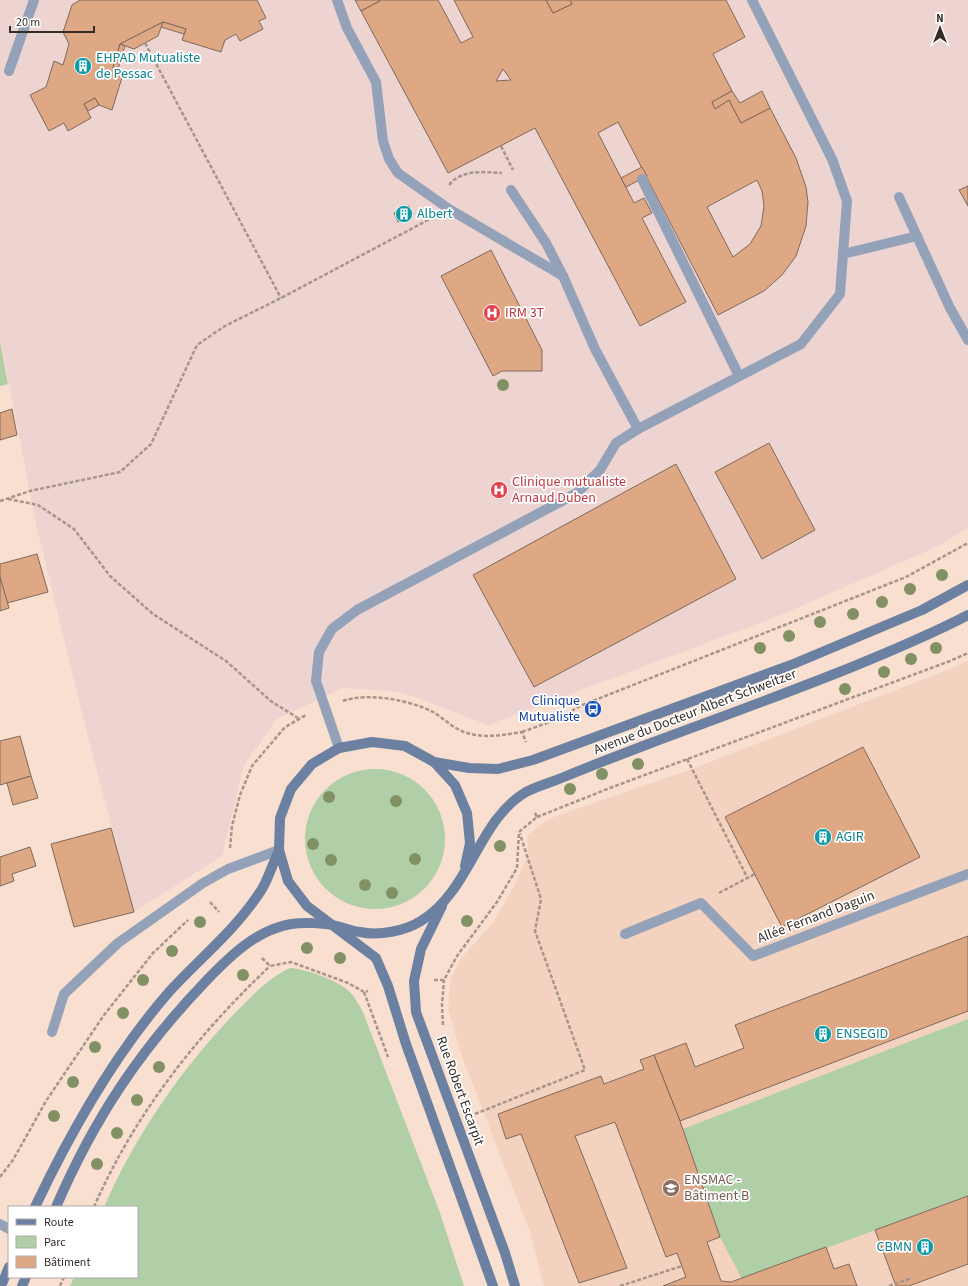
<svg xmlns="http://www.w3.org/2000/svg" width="968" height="1286" viewBox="0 0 968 1286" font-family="'Source Sans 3',sans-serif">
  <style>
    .built { fill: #f3d3c0 }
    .medical { fill: #eed4d1 }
    .green { fill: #b0cfa7 }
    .building { fill: #dfa884; stroke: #7f695b; fill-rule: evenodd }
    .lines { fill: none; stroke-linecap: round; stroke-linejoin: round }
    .path { stroke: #a7958a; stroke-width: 2.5; stroke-dasharray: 4 2; stroke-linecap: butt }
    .lane { stroke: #93a2b8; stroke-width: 10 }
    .street { stroke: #93a2b8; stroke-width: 10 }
    .secondary { stroke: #6c81a1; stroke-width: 10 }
    .tree { fill: #819164 }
    .labels { text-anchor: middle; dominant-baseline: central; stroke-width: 3.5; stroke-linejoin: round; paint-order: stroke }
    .culture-label { font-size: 14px; fill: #0d838f; stroke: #fff; text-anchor: start }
    .health-label { font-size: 14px; fill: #be3a42; stroke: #fff; text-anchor: start }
    .transit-label { font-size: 14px; fill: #164399; stroke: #fff; text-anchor: end }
    .street-label { font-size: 14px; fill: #362c27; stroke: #fff }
    .education-label { font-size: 14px; fill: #785e54; stroke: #fff; text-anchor: start }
  </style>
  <rect width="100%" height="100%" fill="#f8dfd0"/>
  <!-- built -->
  <path class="built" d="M968,660V1286H544L530,1232L462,1057L448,1008L451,978L462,957L493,923L514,887L528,855L527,836L548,819L692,769L950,669Z"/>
  <!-- medical -->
  <path class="medical" d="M0,0H968V528L936,547L781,615L488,725L401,692L343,688L277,719L244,765L222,856L134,912L84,721L36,524L0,337Z"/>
  <!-- green -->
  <g class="green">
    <path d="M0,341L8,384L0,386Z"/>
    <circle cx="375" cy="839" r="70"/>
    <path d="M290,968C306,969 337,980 349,991C355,997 359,1005 363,1012L440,1213L464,1286H70L74,1277H137V1207H104C136,1134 183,1066 239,1009C254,994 270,977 290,968Z"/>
    <path d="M968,1019V1196L742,1279L720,1237L683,1129Z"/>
  </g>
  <!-- building -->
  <g class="building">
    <path d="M80,0H257L266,18L259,21L263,29L240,41L236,34L225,40L221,52L182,40L186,29L163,22L120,44L113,68L124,71L112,110L99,105L95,98L84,104L91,118L68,131L64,123L49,131L30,95L46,87L54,61L63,65L69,44L63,32L72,5Z"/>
    <path d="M355,0H379L380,1L361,11Z"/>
    <path d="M379,0H438L461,43L473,37L454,0H546L553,13L572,4L570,0H726L745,37L713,54L732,91L712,102L715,109L729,100L741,123L770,108L796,158L806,187L808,202L806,226L796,256L782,275L764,291L718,315L618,122L598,133L634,203L644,198L652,213L642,218L686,302L640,326L535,128L448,173L361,11L380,1ZM503,69L511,80L496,81ZM757,180L762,191L764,206L761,226L750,244L733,257L707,207Z"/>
    <path d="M546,0H570L572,4L553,13Z"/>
    <path d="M163,22L186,29L184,34L161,27Z"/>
    <path d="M163,22L158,36L145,43L134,49L120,44Z"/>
    <path d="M120,44L125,46L118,69L113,68Z"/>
    <path d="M732,91L740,103L762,91L770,108L741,123L729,100L715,109L712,102Z"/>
    <path d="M95,98L99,105L88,111L84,104Z"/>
    <path d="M642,167L647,176L626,187L621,178Z"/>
    <path d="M968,186V206L959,190Z"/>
    <path d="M409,206L413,214L398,222L394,213Z"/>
    <path d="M491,250L542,350V371H502L493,376L441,276Z"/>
    <path d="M12,409L17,435L0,440V413Z"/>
    <path d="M769,443L815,530L762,559L715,472Z"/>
    <path d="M676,464L736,579L534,687L473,575Z"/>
    <path d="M37,554L48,592L7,603L0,577V564Z"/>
    <path d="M0,577L9,608L0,611Z"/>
    <path d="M20,736L31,776L0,785V741Z"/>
    <path d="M863,747L920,857L782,927L725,817Z"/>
    <path d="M31,776L38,798L13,805L7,783Z"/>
    <path d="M111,828L134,912L74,927L51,844Z"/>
    <path d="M30,847L36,866L12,874L14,881L0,886V857Z"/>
    <path d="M968,936V1011L680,1121L654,1055L686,1043L695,1067L744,1048L735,1025Z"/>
    <path d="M654,1055L680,1121L720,1237L707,1242L721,1281L731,1282L826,1247L834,1269L849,1264L857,1286H663L686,1277L677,1253L666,1257L615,1122L575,1136L627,1268L579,1283L521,1134L506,1139L498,1114L601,1076L604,1084L644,1069L640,1060Z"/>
    <path d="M968,1196V1264L909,1286H896L875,1230Z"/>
  </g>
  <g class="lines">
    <!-- path -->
    <g class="path">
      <path d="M145,43L281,298"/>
      <path d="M501,146L513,170"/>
      <path d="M449,185C462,169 483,172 502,173"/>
      <path d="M8,499L38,505L74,529L110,576L153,614L226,661L272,702L298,718"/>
      <path d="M0,501L30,491L120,472L151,444L197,345L225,326L281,298L430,219"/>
      <path d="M343,701C367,692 410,700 433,712C443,718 453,728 464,732C483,739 503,735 522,732L526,742"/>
      <path d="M522,732L558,719L580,706L906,577L968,543"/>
      <path d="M687,759L747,877"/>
      <path d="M537,817L610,788L950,661L968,653"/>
      <path d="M230,848L232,826L240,795L252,766L285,727L306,715"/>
      <path d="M719,893L755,874"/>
      <path d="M210,902L219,912"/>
      <path d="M262,958L270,966L291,962L348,983L364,992L368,991"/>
      <path d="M434,980H444L457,956L497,902L517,868L519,832L537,817L534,811"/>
      <path d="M364,992L388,1057"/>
      <path d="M443,1025L442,1005L444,980"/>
      <path d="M475,1114L585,1070L535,931L541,899L520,834"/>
      <path d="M0,1177L13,1160L46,1101L104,1015L153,953L188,920"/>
      <path d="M94,1207C134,1115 197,1035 270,966"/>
      <path d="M60,1286L64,1277"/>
      <path d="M620,1286L682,1266"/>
      <path d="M889,1286L912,1278"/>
    </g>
    <!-- lane -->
    <g class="lane">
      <path d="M337,0L347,28L376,82L383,141L389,159L398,173L449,209L563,276"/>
      <path d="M9,71L34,0"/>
      <path d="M642,179L739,376"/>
      <path d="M511,190L546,243L563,276L595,349L638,429"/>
      <path d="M899,197L950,308L968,340"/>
      <path d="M843,254L917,236"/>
      <path d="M339,748L316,681L319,652L332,629L357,610L577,493L600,470L616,443L638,429L801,344L840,294L847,201L832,159L752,0"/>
      <path d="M52,1032L64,994L118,943L203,883L228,869L279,850"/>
    </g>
    <!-- street -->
    <g class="street">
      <path d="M625,934L701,903L753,956L968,874"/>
      <path d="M0,1224L9,1229"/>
    </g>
    <!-- secondary -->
    <g class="secondary">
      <path d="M434,762L469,768L498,769L533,760L791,665L922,610L968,585"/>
      <path d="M465,866L470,843L467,813L455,785L434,762L405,746L372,742L339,748L312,764L291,789L280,818L279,850L288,881L307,906L376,958L388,986L406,1044L493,1286"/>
      <path d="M442,906L421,949L414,981L416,1012L505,1253L515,1286"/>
      <path d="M35,1207C71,1131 114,1055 169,992C200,958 237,929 262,889C269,877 273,863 279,850"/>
      <path d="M56,1207C94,1119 139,1051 206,981C229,957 256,930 291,924C304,922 324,923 337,926C345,928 352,931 360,932C379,936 405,931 421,921C471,890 478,820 526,792C538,786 552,782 564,777C593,765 622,754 651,743C718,718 785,694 852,667C891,651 930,635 968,615"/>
      <path d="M1,1286L9,1267"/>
      <path d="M22,1286L26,1277"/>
    </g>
  </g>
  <!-- trees -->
  <g class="tree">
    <circle cx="503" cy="385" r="6"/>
    <circle cx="942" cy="575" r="6"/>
    <circle cx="910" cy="589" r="6"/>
    <circle cx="882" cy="602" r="6"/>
    <circle cx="853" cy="614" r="6"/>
    <circle cx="820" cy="622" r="6"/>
    <circle cx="789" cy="636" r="6"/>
    <circle cx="760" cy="648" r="6"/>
    <circle cx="936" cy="648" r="6"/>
    <circle cx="911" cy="659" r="6"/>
    <circle cx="884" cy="672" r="6"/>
    <circle cx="845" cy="689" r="6"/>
    <circle cx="638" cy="764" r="6"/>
    <circle cx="602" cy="774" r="6"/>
    <circle cx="570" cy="789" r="6"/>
    <circle cx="329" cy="797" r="6"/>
    <circle cx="396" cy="801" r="6"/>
    <circle cx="313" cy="844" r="6"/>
    <circle cx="500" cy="846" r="6"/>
    <circle cx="415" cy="859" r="6"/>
    <circle cx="331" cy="860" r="6"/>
    <circle cx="365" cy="885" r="6"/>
    <circle cx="392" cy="893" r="6"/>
    <circle cx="467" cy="921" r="6"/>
    <circle cx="200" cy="922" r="6"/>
    <circle cx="307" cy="948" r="6"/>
    <circle cx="172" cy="951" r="6"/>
    <circle cx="340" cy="958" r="6"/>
    <circle cx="243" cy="975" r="6"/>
    <circle cx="143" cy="980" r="6"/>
    <circle cx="123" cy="1013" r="6"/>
    <circle cx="95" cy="1047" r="6"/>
    <circle cx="159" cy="1067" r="6"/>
    <circle cx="73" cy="1082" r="6"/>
    <circle cx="137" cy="1100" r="6"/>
    <circle cx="54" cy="1116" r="6"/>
    <circle cx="117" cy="1133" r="6"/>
    <circle cx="97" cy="1164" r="6"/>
  </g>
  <!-- icons -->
  <defs>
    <symbol id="building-disc" viewBox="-11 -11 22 22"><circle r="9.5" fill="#0f9aa8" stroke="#fff"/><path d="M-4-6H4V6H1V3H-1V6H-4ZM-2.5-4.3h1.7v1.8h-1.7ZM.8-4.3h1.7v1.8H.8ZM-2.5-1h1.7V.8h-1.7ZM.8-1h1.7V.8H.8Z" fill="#fff"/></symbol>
    <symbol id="hospital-disc" viewBox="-11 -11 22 22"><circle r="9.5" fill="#e0444e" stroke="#fff"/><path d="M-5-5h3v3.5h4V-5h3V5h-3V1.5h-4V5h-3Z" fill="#fff"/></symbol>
    <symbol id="bus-disc" viewBox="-11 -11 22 22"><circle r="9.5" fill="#1a4fb4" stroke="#fff"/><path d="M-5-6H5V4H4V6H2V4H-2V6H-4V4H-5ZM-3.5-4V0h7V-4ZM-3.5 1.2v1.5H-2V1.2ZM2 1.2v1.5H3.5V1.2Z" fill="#fff"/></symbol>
    <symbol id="university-disc" viewBox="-11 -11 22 22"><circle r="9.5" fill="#8d6e63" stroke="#fff"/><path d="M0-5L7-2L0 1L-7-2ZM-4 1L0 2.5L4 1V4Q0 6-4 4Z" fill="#fff"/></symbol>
  </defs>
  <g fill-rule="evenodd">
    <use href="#building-disc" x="73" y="56" width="20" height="20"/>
    <use href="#building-disc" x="394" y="204" width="20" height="20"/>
    <use href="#hospital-disc" x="482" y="303" width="20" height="20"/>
    <use href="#hospital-disc" x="489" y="480" width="20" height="20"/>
    <use href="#bus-disc" x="583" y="699" width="20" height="20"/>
    <use href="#building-disc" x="813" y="827" width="20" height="20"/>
    <use href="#building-disc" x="813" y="1024" width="20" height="20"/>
    <use href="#university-disc" x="661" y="1178" width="20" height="20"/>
    <use href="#building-disc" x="915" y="1237" width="20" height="20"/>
  </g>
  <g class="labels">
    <!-- culture labels -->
    <g class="culture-label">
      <text x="96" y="58">EHPAD Mutualiste<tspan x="96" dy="16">de Pessac</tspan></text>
      <text x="417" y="214">Albert</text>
      <text x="836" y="837">AGIR</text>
      <text x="836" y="1034">ENSEGID</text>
      <text x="912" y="1247" text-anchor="end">CBMN</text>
    </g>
    <!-- health labels -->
    <g class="health-label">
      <text x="505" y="313">IRM 3T</text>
      <text x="512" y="482">Clinique mutualiste<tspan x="512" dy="16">Arnaud Duben</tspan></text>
    </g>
    <!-- transit labels -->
    <g class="transit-label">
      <text x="580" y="701">Clinique<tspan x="580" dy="16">Mutualiste</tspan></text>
    </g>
    <!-- street labels -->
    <g class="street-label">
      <text transform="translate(695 712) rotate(-21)">Avenue du Docteur Albert Schweitzer</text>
      <text transform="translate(816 917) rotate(-21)">Allée Fernand Daguin</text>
      <text transform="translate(460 1091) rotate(70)">Rue Robert Escarpit</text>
    </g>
    <!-- education labels -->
    <g class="education-label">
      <text x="684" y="1180">ENSMAC -<tspan x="684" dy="16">Bâtiment B</tspan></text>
    </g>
  </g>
  <!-- legend -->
  <rect x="8" y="1206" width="130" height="72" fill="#ffffff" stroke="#afaba9"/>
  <rect x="16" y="1219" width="20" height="6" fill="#6c81a1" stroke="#afaba9"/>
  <text x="44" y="1226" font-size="12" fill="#362c27">Route</text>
  <rect x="16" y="1236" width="20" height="12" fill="#b0cfa7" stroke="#afaba9"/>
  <text x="44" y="1246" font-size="12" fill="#362c27">Parc</text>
  <rect x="16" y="1256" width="20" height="12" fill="#dfa884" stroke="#afaba9"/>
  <text x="44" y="1266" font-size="12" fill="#362c27">Bâtiment</text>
  <!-- north arrow -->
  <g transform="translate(940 28)" stroke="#ffffff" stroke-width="3" paint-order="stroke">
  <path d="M0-3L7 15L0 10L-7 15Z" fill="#362c27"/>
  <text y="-6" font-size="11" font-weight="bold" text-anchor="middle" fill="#362c27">N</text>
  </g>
  <!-- scale -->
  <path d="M10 26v6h84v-6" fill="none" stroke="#362c27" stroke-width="2"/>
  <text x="16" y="26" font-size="12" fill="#362c27" stroke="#ffffff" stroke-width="3" paint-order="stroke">20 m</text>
</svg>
